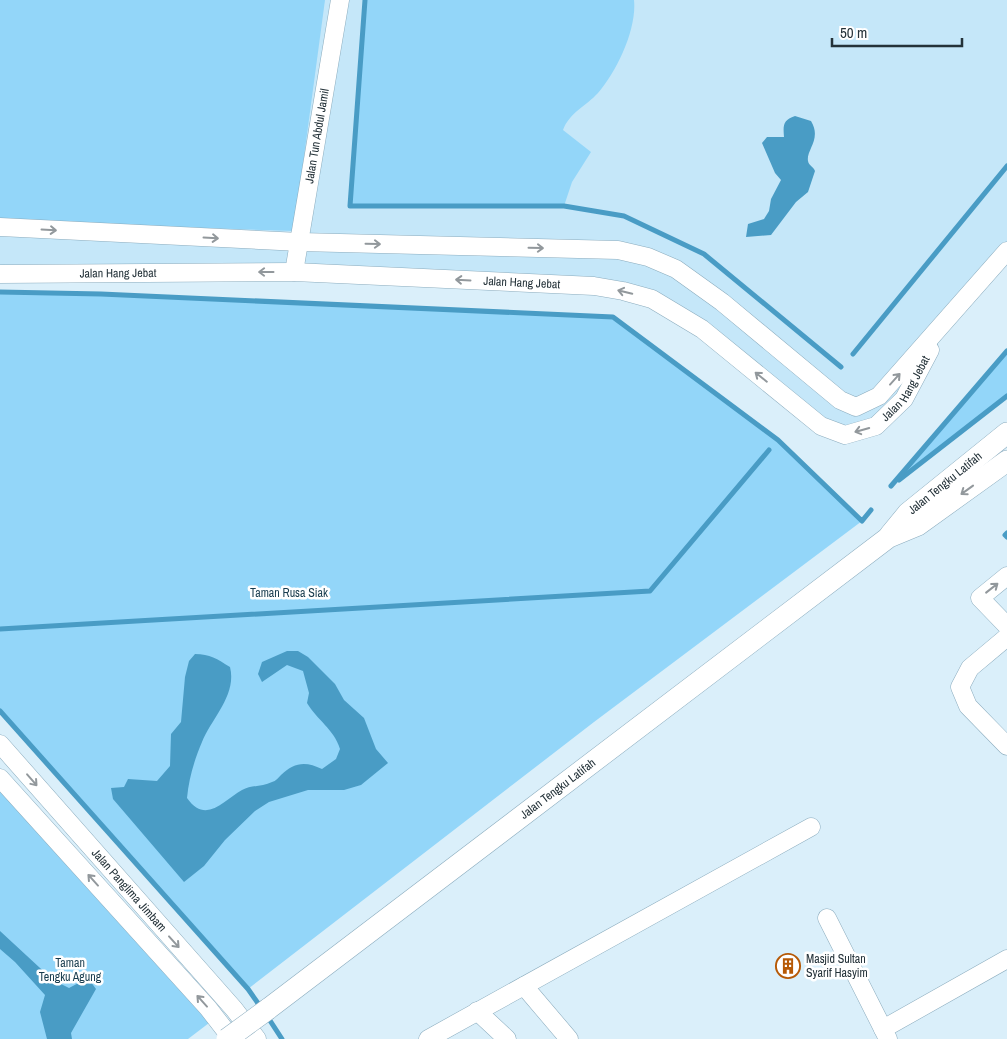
<svg xmlns="http://www.w3.org/2000/svg" width="1007" height="1039" viewBox="0 0 1007 1039" font-family="'Archivo Narrow',sans-serif">
  <style>
    .built { fill: #c5e7f9 }
    .green { fill: #93d6f9 }
    .water { fill: #499cc5 }
    .lines { fill: none; stroke-linecap: round; stroke-linejoin: round }
    .stream { stroke: #499cc5; stroke-width: 5 }
    .minor-casing { stroke: #8bacbe; stroke-width: 19 }
    .major-casing { stroke: #8bacbe; stroke-width: 22 }
    .minor { stroke: #fff; stroke-width: 18 }
    .major { stroke: #fff; stroke-width: 21 }
    .major-bridge-casing { stroke: #8bacbe; stroke-width: 22; stroke-linecap: butt }
    .major-bridge { stroke: #fff; stroke-width: 21 }
    .oneway { stroke: #92989c }
    .labels { text-anchor: middle; dominant-baseline: central; stroke-width: 5; stroke-linejoin: round; paint-order: stroke }
    .street-label { font-size: 12px; fill: #243239; stroke: #fff }
    .park-label { font-size: 12px; fill: #173b4d; stroke: #fff }
    .poi-label { font-size: 12px; fill: #243239; stroke: #fff; text-anchor: start }
  </style>
  <rect width="100%" height="100%" fill="#daeffa"/>
  <!-- built -->
  <path class="built" d="M0,0H1007V251L943,326L904,399L845,435L652,299L594,286L0,274Z"/>
  <!-- green -->
  <g class="green">
    <path d="M0,0H325L294,231L0,221Z"/>
    <path d="M365,0H634C637,29 617,71 598,93C586,106 569,113 563,130L591,152L572,182L564,206H350Z"/>
    <path d="M0,292L101,294L613,317L778,440L862,521L594,722L248,989L0,711Z"/>
    <path d="M1007,351V396L891,486Z"/>
    <path d="M0,791L126,928L209,1023L188,1039H0Z"/>
  </g>
  <!-- water -->
  <g class="water">
    <path d="M795,116L811,121C822,139 806,150 808,161C809,166 813,166 815,171L808,192L796,202L771,235L746,237L748,224L764,219L769,211L771,199L781,180L775,173L762,143L767,137H784C783,125 783,120 795,116Z"/>
    <path d="M287,651H298L308,657L335,684L344,700L364,718L376,749L388,763L361,785L344,790H308L269,802L255,811L225,840L204,866L184,882L113,799L111,788L124,787L128,779L157,781L170,766L171,734L181,722L185,677L189,661L195,654C210,654 217,659 230,667C237,695 212,718 202,742C194,761 189,778 187,798C206,825 224,800 242,790C251,785 262,787 272,782C276,781 278,778 281,775C294,762 306,761 322,769L336,759L340,749C334,729 317,720 307,703L309,693L303,671L287,665L262,682L258,674L262,662Z"/>
    <path d="M0,931L53,980L69,988L88,978L96,989L71,1033L72,1039H47L40,1012L45,995L15,962L0,949Z"/>
  </g>
  <g class="lines">
    <!-- stream -->
    <g class="stream">
      <path d="M365,0L350,206H564L624,216L704,254L841,367"/>
      <path d="M0,292L101,294L613,317L778,440L862,521L871,510"/>
      <path d="M853,354L1007,166"/>
      <path d="M899,480L1007,396"/>
      <path d="M891,486L1007,351"/>
      <path d="M1007,533L1005,535L1007,537"/>
      <path d="M0,629L650,591L769,450"/>
      <path d="M0,711L248,989L262,1009"/>
      <path d="M267,1016L282,1039"/>
    </g>
    <defs>
      <g id="minor">
        <path d="M0,227L300,242L618,250L648,257L676,269L722,302L840,400L856,407L879,396L1007,251"/>
        <path id="s1" d="M294,272L340,0"/>
        <path id="s2" d="M0,274L294,272L594,286L623,291L652,299L702,329L821,426L845,435L876,426L904,399L930,350"/>
        <path d="M1007,576L980,598L1007,626"/>
        <path d="M1007,637L970,668L960,687L968,706L1007,746"/>
        <path id="s3" d="M0,744L234,1009L257,1039"/>
        <path d="M0,778L208,1008L232,1039"/>
        <path d="M827,918L883,1029"/>
        <path d="M524,986L569,1039"/>
        <path d="M477,1011L507,1039"/>
        <path d="M428,1039L811,827"/>
        <path d="M888,1039L883,1029L1007,959"/>
      </g>
      <g id="major">
        <path id="s4" d="M890,535L908,513L1007,433"/>
        <path id="s5" d="M268,1009L889,537L918,525L1007,461"/>
      </g>
    </defs>
    <!-- minor casing -->
    <use href="#minor" class="minor-casing"/>
    <!-- major casing -->
    <use href="#major" class="major-casing"/>
    <!-- minor -->
    <use href="#minor" class="minor"/>
    <!-- major -->
    <use href="#major" class="major"/>
    <defs>
      <path id="major-bridge" d="M227,1039L268,1009"/>
    </defs>
    <!-- major-bridge casing -->
    <use href="#major-bridge" class="major-bridge-casing"/>
    <!-- major-bridge -->
    <use href="#major-bridge" class="major-bridge"/>
  </g>
  <!-- one-way arrows -->
  <defs><path id="oneway-shaft" d="M-6 0H5M1.5-3L5.5 0L1.5 3" fill="none" stroke-width="1.6" stroke-linecap="round" stroke-linejoin="round" transform="scale(1.25)"/></defs>
  <g class="oneway">
    <use href="#oneway-shaft" transform="translate(49 230) rotate(3)"/>
    <use href="#oneway-shaft" transform="translate(211 238) rotate(3)"/>
    <use href="#oneway-shaft" transform="translate(373 244) rotate(1)"/>
    <use href="#oneway-shaft" transform="translate(536 248) rotate(1)"/>
    <use href="#oneway-shaft" transform="translate(266 272) rotate(180)"/>
    <use href="#oneway-shaft" transform="translate(463 280) rotate(-177)"/>
    <use href="#oneway-shaft" transform="translate(625 292) rotate(-166)"/>
    <use href="#oneway-shaft" transform="translate(761 377) rotate(-141)"/>
    <use href="#oneway-shaft" transform="translate(895 379) rotate(-48)"/>
    <use href="#oneway-shaft" transform="translate(862 430) rotate(164)"/>
    <use href="#oneway-shaft" transform="translate(967 490) rotate(144)"/>
    <use href="#oneway-shaft" transform="translate(992 588) rotate(-38)"/>
    <use href="#oneway-shaft" transform="translate(32 780) rotate(49)"/>
    <use href="#oneway-shaft" transform="translate(93 880) rotate(-132)"/>
    <use href="#oneway-shaft" transform="translate(174 942) rotate(48)"/>
    <use href="#oneway-shaft" transform="translate(202 1001) rotate(-132)"/>
  </g>
  <!-- icons -->
  <defs>
    <symbol id="building-ring" viewBox="-11 -11 22 22"><circle r="9.5" fill="#fff" stroke="#b65906" stroke-width="1.5"/><path d="M-4-6H4V6H1V3H-1V6H-4ZM-2.5-4.3h1.7v1.8h-1.7ZM.8-4.3h1.7v1.8H.8ZM-2.5-1h1.7V.8h-1.7ZM.8-1h1.7V.8H.8Z" fill="#b65906"/></symbol>
  </defs>
  <g fill-rule="evenodd">
    <use href="#building-ring" x="774" y="952" width="28" height="28"/>
  </g>
  <g class="labels">
    <!-- street labels -->
    <g class="street-label">
      <text stroke="none"><textPath href="#s1" startOffset="138">Jalan Tun Abdul Jamil</textPath></text>
      <text stroke="none"><textPath href="#s2" startOffset="118">Jalan Hang Jebat</textPath></text>
      <text stroke="none"><textPath href="#s2" startOffset="522">Jalan Hang Jebat</textPath></text>
      <text stroke="none"><textPath href="#s2" startOffset="972">Jalan Hang Jebat</textPath></text>
      <text stroke="none"><textPath href="#s4" startOffset="76">Jalan Tengku Latifah</textPath></text>
      <text stroke="none"><textPath href="#s5" startOffset="364">Jalan Tengku Latifah</textPath></text>
      <text stroke="none"><textPath href="#s3" startOffset="195">Jalan Panglima Jimbam</textPath></text>
    </g>
    <!-- park labels -->
    <g class="park-label">
      <text x="289" y="593">Taman Rusa Siak</text>
      <text x="70" y="963">Taman<tspan x="70" dy="14">Tengku Agung</tspan></text>
    </g>
    <!-- poi labels -->
    <g class="poi-label">
      <text x="806" y="959">Masjid Sultan<tspan x="806" dy="14">Syarif Hasyim</tspan></text>
    </g>
  </g>
  <!-- scale -->
  <path d="M832 38v8h130v-8" fill="none" stroke="#243239" stroke-width="2.5"/>
  <text x="840" y="38" font-size="15" fill="#243239" stroke="#ffffff" stroke-width="4" paint-order="stroke">50 m</text>
</svg>
